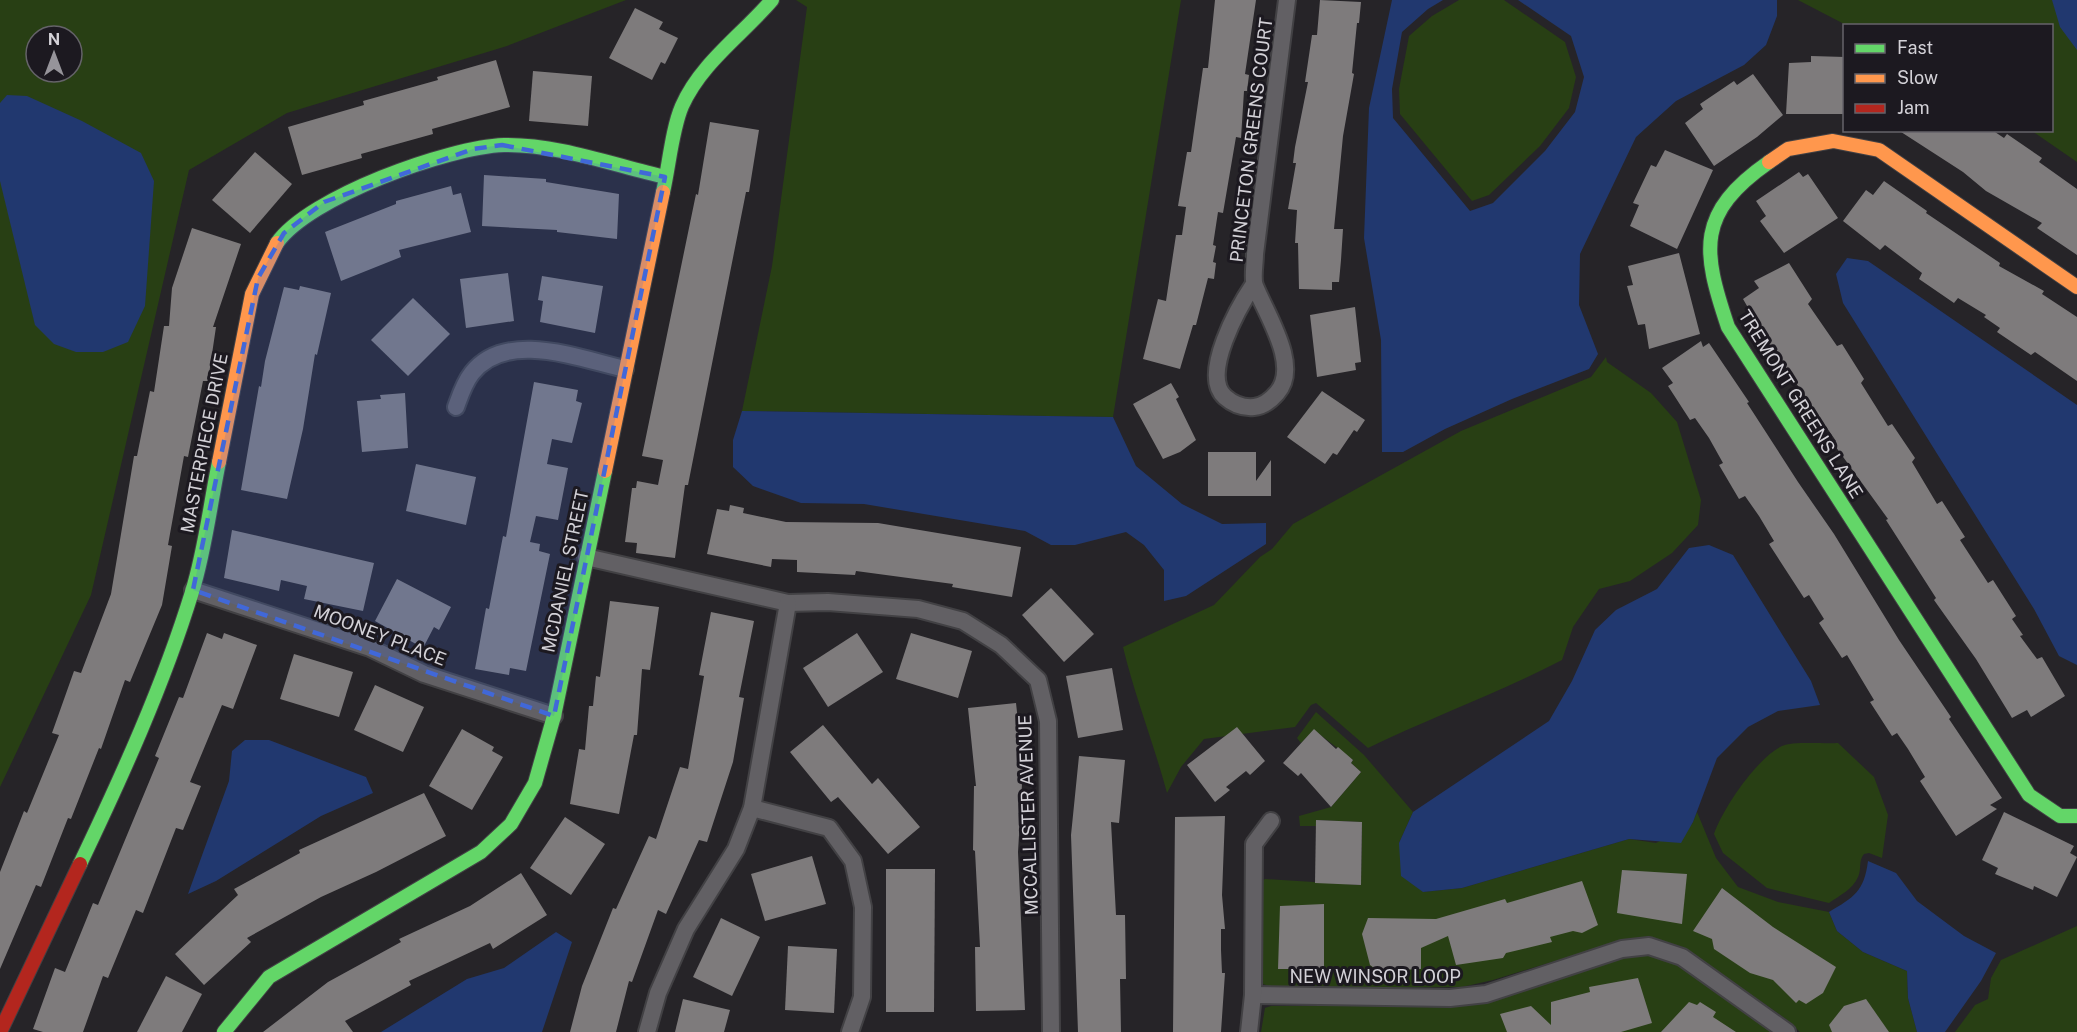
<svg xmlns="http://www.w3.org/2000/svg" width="2077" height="1032" viewBox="0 0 2077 1032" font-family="'Public Sans',sans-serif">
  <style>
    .green { fill: #283f14; fill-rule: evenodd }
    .water { fill: #21386f }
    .building { fill: #7e7b7c }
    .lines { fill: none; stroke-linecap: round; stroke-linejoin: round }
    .street-casing { stroke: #424144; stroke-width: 20 }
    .fast-casing { stroke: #424144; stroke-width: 16 }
    .slow-casing { stroke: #424144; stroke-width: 16 }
    .jam-casing { stroke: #424144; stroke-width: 16 }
    .street { stroke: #626064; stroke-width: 16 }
    .fast { stroke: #63d668; stroke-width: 14 }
    .slow { stroke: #ff974d; stroke-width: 14 }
    .jam { stroke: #b3261e; stroke-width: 14 }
    .marked { fill: #4168d8; fill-opacity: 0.2; stroke: #4168d8; stroke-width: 4.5; stroke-dasharray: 12 8; stroke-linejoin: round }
    .labels { text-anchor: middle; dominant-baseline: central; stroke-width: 6; stroke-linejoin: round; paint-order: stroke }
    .street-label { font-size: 18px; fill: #d3d1d7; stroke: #1c1920 }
  </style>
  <rect width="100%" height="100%" fill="#262428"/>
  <!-- green -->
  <g class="green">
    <path d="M0,0H626L507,46L287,113L189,170L91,595L0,787ZM36,36H72V72H36Z"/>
    <path d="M796,0H1181L1113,417L742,411L772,266L807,7Z"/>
    <path d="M1459,0H1504L1565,42L1576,77L1569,108L1540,146L1489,195L1472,201L1400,114L1399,89L1409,36L1432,16Z"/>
    <path d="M1798,0H2077V162L2032,131L2052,130V26L1846,25Z"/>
    <path d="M1606,357L1607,362L1651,393L1677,422L1701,500L1698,525L1672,553L1630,581L1599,589L1573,627L1562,660C1499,693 1432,717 1368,748L1316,703L1311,705L1295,727L1204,739L1181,767L1167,793C1154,744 1135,697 1123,647L1214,605L1260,557L1272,549L1293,524L1461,431L1591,377Z"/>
    <path d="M1316,712L1364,755L1413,812L1399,843L1423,892L1462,888L1629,839L1656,843L1692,824L1697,812L1716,858L1738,887L1778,902L1829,912L1837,931L1863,952L1907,971L1908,998L1917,1032H1800L1786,1019L1683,947L1660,940L1620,941L1493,980L1462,987L1275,988L1263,984L1260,973L1259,883L1265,879L1361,885L1362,822L1316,820V826H1300L1299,816L1331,807L1361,772L1351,763L1353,760L1314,730L1301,743L1297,738Z"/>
    <path d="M1838,743L1874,777L1888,815L1882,858L1869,853L1864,854C1858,861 1862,869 1858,877C1853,889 1839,896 1829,903L1767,888L1723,853L1714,834C1723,808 1757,758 1782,746C1792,741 1825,744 1838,743Z"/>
    <path d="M2077,926V1032H1955L1975,1005L1988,999L1991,978L2001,960Z"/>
    <path d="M1648,954L1671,960L1774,1032H1261L1265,1008L1271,1006H1451L1632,956Z"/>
  </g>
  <!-- water -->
  <g class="water">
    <path d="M1392,0H1443L1428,9L1402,32L1392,89L1393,118L1470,211L1493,203L1545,151L1575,112L1584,77L1571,36L1518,0H1777V16L1766,45L1744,65L1676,101L1636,137L1580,254L1579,305L1598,354L1589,369L1512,399L1445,429L1403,452H1382L1381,340L1364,238L1369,108Z"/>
    <path d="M2052,0H2077V50L2060,27Z"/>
    <path d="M7,95L27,96L82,121L141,153L154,181L145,306L128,342L103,352H76L54,344L35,325L0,181V103Z"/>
    <path d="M1847,258L1868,261L2077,405V665L2059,656L2034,609L1843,303L1836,274Z"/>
    <path d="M742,411L1113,417L1136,466L1182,504L1222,524L1266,523V544L1186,596L1164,601V570L1144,545L1126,532L1075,545H1051L1025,531L864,504L801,503L753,486L733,467V440Z"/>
    <path d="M1709,545L1733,555L1811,681L1820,705L1778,711L1748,727L1717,758L1693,822L1681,843L1629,839L1462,888L1423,892L1401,876L1399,843L1413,812L1549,721L1572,681L1595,630L1616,610L1657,589L1689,548Z"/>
    <path d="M245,740H269L366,777L373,793L321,816L216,881L188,894L229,781L232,751Z"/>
    <path d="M1868,861L1896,873L1917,901L1964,936L1996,953L1981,981L1945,1032H1917L1908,998L1907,971L1863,952L1837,931L1829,912C1854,897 1864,892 1868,861Z"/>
    <path d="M556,932L572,942L542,1032H381L467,979L504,968Z"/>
  </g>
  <!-- building -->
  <g class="building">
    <path d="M1215,0H1256L1245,74L1249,75L1247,91H1244L1241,138L1236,137L1223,213L1218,212L1213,245L1216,246L1213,262L1216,263L1214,279L1208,278L1196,325H1193L1180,369L1143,359L1158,299L1166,301L1176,235H1182L1186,207L1178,206L1187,152H1191L1203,68H1208Z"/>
    <path d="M1320,0L1361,2L1359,23H1357L1352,73L1354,74L1343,136L1334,229H1343L1341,260L1339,282H1332V290L1299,289L1298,243H1295L1297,210L1288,209L1296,163H1293L1295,147L1308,82H1305L1312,35H1317Z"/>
    <path d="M635,8L663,22L659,29L678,38L665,64L661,62L652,80L609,58Z"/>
    <path d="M1811,56L1845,57V114H1786L1789,63L1811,62Z"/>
    <path d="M496,60L510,107L432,129L433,134L361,154L362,158L302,175L288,127L364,105L363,101L438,80L437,77Z"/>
    <path d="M533,71L592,76L588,126L529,121Z"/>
    <path d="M1753,74L1783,115L1757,137L1714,166L1685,123L1703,109L1700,104L1734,81L1737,85Z"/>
    <path d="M710,122L759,130L749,192H746L688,485H685L675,558L636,553L637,543L625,542L632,488H636L637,481L658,485L663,460L642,456L696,194L698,195Z"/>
    <path d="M1898,130H1992L2004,138L2007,134L2042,158L2039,162L2077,189V255L2037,228L2042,223L1986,191L1963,172Z"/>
    <path d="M1665,150L1713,170L1677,249L1630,226L1639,205L1633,203L1651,165L1656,167Z"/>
    <path d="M255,152L292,184L250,233L212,200Z"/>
    <path d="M1799,172L1803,177L1808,174L1838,218L1784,253L1760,221L1766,216L1756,201Z"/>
    <path d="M484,175L546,179V182L619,194L617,239L557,232V230L482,226Z"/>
    <path d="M1884,181L1927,211L1926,213L2000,263L1999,266L2044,291L2042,294L2077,317V381L2035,352L2031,355L1997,332L2000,328L1984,317L1986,315L1958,298L1954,303L1919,279L1922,273L1885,245L1880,250L1843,221L1866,190L1873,195Z"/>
    <path d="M451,186L453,195L461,193L471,232L399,250L401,257L341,281L325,232L396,204V201Z"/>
    <path d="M192,228L241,244L213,327H216L208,381H203L188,457L184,456L168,545L172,546L162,605L130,682L125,680L101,749L99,748L71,819L68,818L41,887L36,885L0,969V872L24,811L27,813L59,735L52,733L74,671L81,673L111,594L134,456H137L150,391L154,392L164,326H169L172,288Z"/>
    <path d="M1679,253L1700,334L1649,349L1645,324L1638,325L1627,286L1633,285L1628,266Z"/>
    <path d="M1789,263L1812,299L1808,304L1837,346L1842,344L1864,379L1861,383L1888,426L1892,424L1915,458L1912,462L1937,504L1942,501L1965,537L1960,540L1988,583L1993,580L2016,616L2012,619L2023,635L2020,636L2037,659L2042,657L2065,696L2031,717L2027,710L2012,718L1976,659L1934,600L1936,598L1886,520L1888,519L1833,443L1836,441L1769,344L1743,299L1759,288L1754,281Z"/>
    <path d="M508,273L514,321L466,328L460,279Z"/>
    <path d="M542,276L603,286L595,333L540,322L543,301L538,300Z"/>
    <path d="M300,286L331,293L317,355L315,354L303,429L287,499L241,490L259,386L261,387L265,361L284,287L299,290Z"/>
    <path d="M413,298L450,334L408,376L371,340Z"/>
    <path d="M1355,307L1361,362L1355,363L1356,370L1317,377L1310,315Z"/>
    <path d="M1701,341L1703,347L1709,343L1749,402L1747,403L1798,482L1834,534L1899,640L1951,717L1949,719L2002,798L1990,805L1997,809L1956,836L1920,781L1925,777L1908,749L1897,733L1892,736L1870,702L1874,700L1847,655L1842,658L1819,623L1824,619L1809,595L1804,598L1769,544L1774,541L1759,516L1745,496L1739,499L1719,465L1723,463L1709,438L1695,418L1690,420L1668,386L1673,383L1662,368Z"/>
    <path d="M534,382L578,390L576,401L582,403L572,443L552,439L547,464L568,468L558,520L536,516L530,542L540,544L539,551L550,554L526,671L510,668L509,675L475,669L486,608L489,609L503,536L506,537Z"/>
    <path d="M1171,383L1179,397L1176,399L1196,440L1180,452L1163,459L1133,404Z"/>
    <path d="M1322,391L1365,420L1357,432L1354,430L1337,455L1333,453L1325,464L1287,437Z"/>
    <path d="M405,393L408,448L362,452L357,401L381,399L380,395Z"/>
    <path d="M1208,452H1256V481L1271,460V496H1208Z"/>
    <path d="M416,464L476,477L466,525L406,511Z"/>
    <path d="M730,505L744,508L743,513L786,522L878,523L1021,547L1012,597L952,587L953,584L856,571L855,575L797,572V560L772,559L771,567L707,554L717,509L729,511Z"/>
    <path d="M232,530L374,563L363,611L304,599L307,586L281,580L279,591L224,578Z"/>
    <path d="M397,579L451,607L439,630L434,627L423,648L375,621Z"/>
    <path d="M1051,588L1094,634L1064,662L1022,615Z"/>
    <path d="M610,601L659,607L650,670L642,669L637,735H634L619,814L570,804L579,749L585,750L589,706H593L596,676L600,677Z"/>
    <path d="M711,612L754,621L739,697L744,698L733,762L707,842L699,840L666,914L658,910L632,982L629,981L616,1032H570L582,986L613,908L616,909L649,836L656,839L680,767L688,769L704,676L699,675Z"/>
    <path d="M207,633L222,639L224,633L257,645L233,709L222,705L190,782L201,786L183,830L176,828L143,913L136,910L108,978L103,976L83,1032H43L33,1029L55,968L65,972L93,903L98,905L159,758L155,756L179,697L183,698Z"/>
    <path d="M857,633L883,672L828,707L803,668Z"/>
    <path d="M911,633L972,651L958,698L896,679Z"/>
    <path d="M294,654L353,672L339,717L280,699Z"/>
    <path d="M1112,668L1123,730L1078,738L1066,676Z"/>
    <path d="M375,685L424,707L403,752L354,730Z"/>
    <path d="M1016,703L1023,767L1018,852L1025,1010L976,1011L975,947H980L975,851L973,850L974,786H976L968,708Z"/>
    <path d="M823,725L872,784L878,778L920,827L888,854L838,797L831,802L790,752Z"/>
    <path d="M1237,727L1265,761L1250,775L1246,771L1226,787L1230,790L1215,802L1187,765Z"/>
    <path d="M462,729L494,747L492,751L503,757L472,810L429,786Z"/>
    <path d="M1314,729L1336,749L1338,747L1353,760L1351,763L1361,772L1331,807L1301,773L1298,776L1283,763Z"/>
    <path d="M1079,756L1125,760L1119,823L1111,822L1116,915H1125L1126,979H1120L1121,1032H1078L1071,835Z"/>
    <path d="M424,793L446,836L376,872L321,897L247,938L251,942L204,985L175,954L238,895L234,889L300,853L299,850Z"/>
    <path d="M2004,812L2074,846L2070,853L2077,857L2057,897L2034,886L2033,890L1995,874L1998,868L1982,860Z"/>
    <path d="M1225,816L1222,895L1225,929H1221V950L1222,973H1225L1221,1032H1173L1175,817Z"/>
    <path d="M565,817L605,844L571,895L530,868Z"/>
    <path d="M1316,820L1362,822L1361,885L1315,883Z"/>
    <path d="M812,856L826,904L765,921L751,874Z"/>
    <path d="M886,869H935L934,1012H886Z"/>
    <path d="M1622,870L1687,874L1682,924L1617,913Z"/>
    <path d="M521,873L547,915L493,949L490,943L409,981L411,985L345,1021L353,1032H263L328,982L401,942L399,939L470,906Z"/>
    <path d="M1582,881L1598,925L1582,933L1573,931L1550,937L1552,942L1506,953L1503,958L1456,965L1448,936L1421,948V969L1378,971L1370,965L1362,934L1368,918L1436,919L1505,899L1507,903Z"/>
    <path d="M1722,888L1773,927L1836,967L1823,993L1806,1004L1799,1000L1796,1003L1773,980L1750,973L1714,949L1712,939L1693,931Z"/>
    <path d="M1324,904V969H1278L1280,906Z"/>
    <path d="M721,918L760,937L732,996L693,977Z"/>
    <path d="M788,946L837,949L834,1013L785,1010Z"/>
    <path d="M166,976L202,994L182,1032H137Z"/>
    <path d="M1638,978L1652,1023L1621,1032H1507L1500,1014L1531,1006L1551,1025V1002L1590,992L1589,987Z"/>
    <path d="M683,999L730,1010L724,1032H675Z"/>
    <path d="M1866,999L1889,1032H1832L1829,1025L1844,1006Z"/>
    <path d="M1689,1002L1697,1005L1700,1002L1716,1012L1713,1017L1736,1032H1661Z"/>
  </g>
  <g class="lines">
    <defs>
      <g id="street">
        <path d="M1254,284C1239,306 1200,375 1225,397C1234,405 1243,408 1254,407C1264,406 1271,400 1277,393C1301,366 1266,314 1255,286C1252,278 1255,264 1255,254L1287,0"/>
        <path d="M456,407C460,396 464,383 472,373C507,329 580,359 625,369"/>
        <path d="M586,557L788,603L828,602L918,609L963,621L1001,645L1038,680L1048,721L1051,1032"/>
        <path d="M193,590L370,648L424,674L554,716"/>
        <path d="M752,808L829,828L853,861L863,907L862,997L850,1032"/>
        <path d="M1253,995L1450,998L1486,994L1622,949L1649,946L1682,957L1787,1032"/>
        <path d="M647,1032L658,993L686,929L736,849L752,808L788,603"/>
        <path d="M1249,1032L1253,995L1254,844L1271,821"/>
      </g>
      <g id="fast">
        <path d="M1769,162C1696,213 1702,250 1728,327L2029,795L2060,816H2077"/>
        <path d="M663,192C669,166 672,129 682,106C701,63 742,35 772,0"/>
        <path d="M277,243C309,197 448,147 504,145C557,144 613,165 665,177"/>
        <path d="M80,864C122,776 163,686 192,592C205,551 210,505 219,462"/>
        <path d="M224,1032L269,977L481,852L511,824L535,783L554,716L605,471"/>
      </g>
      <g id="slow">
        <path d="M1769,162L1788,149L1833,141L1879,150L2077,287"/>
        <path d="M219,462L252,294L277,243"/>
        <path d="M605,471L663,192"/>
      </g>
      <path id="jam" d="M0,1032L80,864"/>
    </defs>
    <!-- street casing -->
    <use href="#street" class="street-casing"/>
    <!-- fast casing -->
    <use href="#fast" class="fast-casing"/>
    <!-- slow casing -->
    <use href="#slow" class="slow-casing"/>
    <!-- jam casing -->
    <use href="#jam" class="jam-casing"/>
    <!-- street -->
    <use href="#street" class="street"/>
    <!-- fast -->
    <use href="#fast" class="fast"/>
    <!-- slow -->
    <use href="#slow" class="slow"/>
    <!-- jam -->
    <use href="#jam" class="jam"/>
  </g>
  <!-- marked area -->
  <path class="marked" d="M502,145L665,177L554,716L193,590L258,278L284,233L324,202L473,149Z"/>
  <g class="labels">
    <!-- street labels -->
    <g class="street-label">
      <text transform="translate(1251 140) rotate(-83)">PRINCETON GREENS COURT</text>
      <text transform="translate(1801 404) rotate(58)">TREMONT GREENS LANE</text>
      <text transform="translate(204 443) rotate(-79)">MASTERPIECE DRIVE</text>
      <text transform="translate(565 571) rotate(-78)">MCDANIEL STREET</text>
      <text transform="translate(380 635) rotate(21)">MOONEY PLACE</text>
      <text transform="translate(1028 815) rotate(-92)">MCCALLISTER AVENUE</text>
      <text x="1375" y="976">NEW WINSOR LOOP</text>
    </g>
  </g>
  <!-- legend -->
  <rect x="1843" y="24" width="210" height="108" fill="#1c1920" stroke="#656369" stroke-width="1.5"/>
  <rect x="1855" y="44" width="30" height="9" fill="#63d668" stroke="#656369" stroke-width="1.5"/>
  <text x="1897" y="54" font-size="18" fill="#d3d1d7">Fast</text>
  <rect x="1855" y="74" width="30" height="9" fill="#ff974d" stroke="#656369" stroke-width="1.5"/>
  <text x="1897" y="84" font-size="18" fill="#d3d1d7">Slow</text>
  <rect x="1855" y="104" width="30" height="9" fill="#b3261e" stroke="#656369" stroke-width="1.5"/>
  <text x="1897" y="114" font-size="18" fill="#d3d1d7">Jam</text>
  <!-- north arrow -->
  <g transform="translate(54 54)"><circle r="28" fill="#1c1920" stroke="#656369" stroke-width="1.5"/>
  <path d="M0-4.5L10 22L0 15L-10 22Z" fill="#96949a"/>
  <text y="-9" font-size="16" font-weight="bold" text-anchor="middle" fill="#d3d1d7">N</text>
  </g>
</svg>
